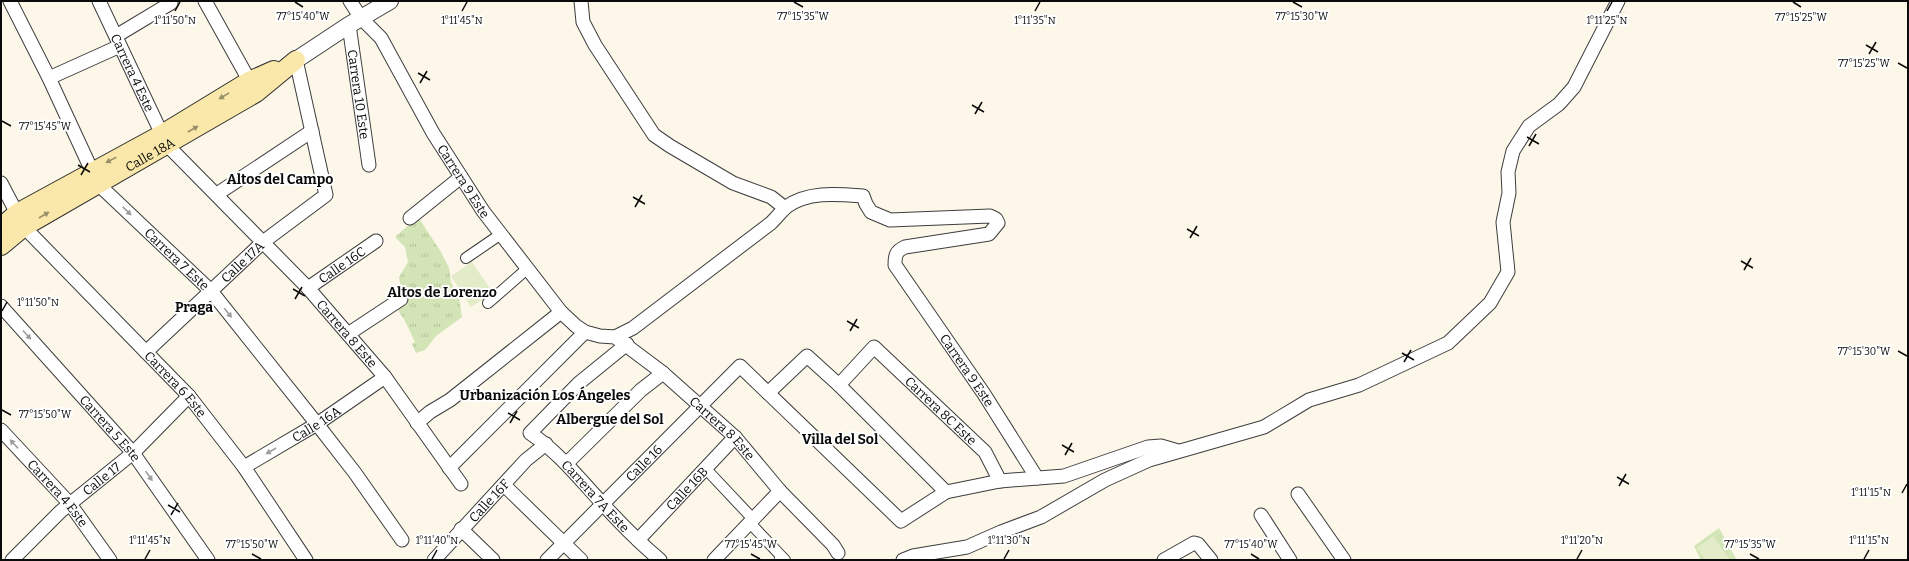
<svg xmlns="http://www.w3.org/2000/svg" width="1909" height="561" viewBox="0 0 1909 561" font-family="Bitter,serif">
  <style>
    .grass { fill: url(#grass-tufts) }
    .park { fill: #d3e4b6 }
    .pitch { fill: #e3ecc8 }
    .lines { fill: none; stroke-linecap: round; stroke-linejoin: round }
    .pedestrian-casing { stroke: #3d3d3d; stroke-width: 12 }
    .minor-casing { stroke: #3d3d3d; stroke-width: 15 }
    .tertiary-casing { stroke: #3d3d3d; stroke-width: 18 }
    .secondary-casing { stroke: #2c2c2c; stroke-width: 20 }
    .pedestrian { stroke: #fff; stroke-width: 10 }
    .minor { stroke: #fff; stroke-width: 13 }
    .tertiary { stroke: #fff; stroke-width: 16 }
    .secondary { stroke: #f9e8a9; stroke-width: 18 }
    .oneway { fill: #998f69 }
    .oneway2 { fill: #9d9d9d }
    .ticks { fill: none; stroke: #0a0a0a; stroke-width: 1.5 }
    .labels { text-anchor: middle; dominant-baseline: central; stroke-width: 4; stroke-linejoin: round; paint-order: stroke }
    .street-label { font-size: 13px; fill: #0a0a0a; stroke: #fff }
    .neighbourhood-label { font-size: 14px; font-weight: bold; fill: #0a0a0a; stroke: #fff }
    .ticks-label { font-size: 10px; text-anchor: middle; fill: #0a0a0a; stroke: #fff; stroke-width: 4; stroke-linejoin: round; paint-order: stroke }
  </style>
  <defs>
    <pattern id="grass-tufts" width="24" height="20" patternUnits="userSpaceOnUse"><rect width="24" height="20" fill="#d3e4b6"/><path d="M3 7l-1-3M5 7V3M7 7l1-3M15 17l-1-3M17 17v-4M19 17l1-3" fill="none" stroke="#b4c29b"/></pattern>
  </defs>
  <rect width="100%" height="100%" fill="#fdf7e9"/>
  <!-- grass -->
  <path class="grass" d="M418,217L441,252L449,268L451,282L459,297L462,317L436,336L425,350L416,353L412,344L415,342L405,321L398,310L403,304L399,277L408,262L405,247L395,237Z"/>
  <!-- park -->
  <path class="park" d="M1719,528L1735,557L1737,560H1701L1694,546Z"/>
  <!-- pitch -->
  <g class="pitch">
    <path d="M472,262L493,293L471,307L451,276Z"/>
    <path d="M1713,536L1730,560H1705L1697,548Z"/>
  </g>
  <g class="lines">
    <defs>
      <g id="pedestrian">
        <path d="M466,258L501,234"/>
        <path d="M488,303L528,268"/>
        <path d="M705,468L753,519"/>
        <path d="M750,523L785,560"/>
      </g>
      <g id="minor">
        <path id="s1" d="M10,1L49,78L98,184L211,291L317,424L355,473L402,540"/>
        <path id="s2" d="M99,1L167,145L308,288L385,377L461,484"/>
        <path d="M205,1L254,89"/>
        <path id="s3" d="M350,1L361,18L381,38L433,133L483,211L561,312L576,326L585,332L600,336L615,337L663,373L735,437L780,491L833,545L838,553"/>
        <path d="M581,1L583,22L595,45L654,135L670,146L733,183L771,197L785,208"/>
        <path id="s4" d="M349,25L369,165"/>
        <path d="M116,36L171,3"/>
        <path d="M49,78L120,46"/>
        <path id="s5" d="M1,183L24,227L189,396L244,467L306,560"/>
        <path d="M217,194L312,131"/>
        <path d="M410,218L461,177"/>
        <path id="s6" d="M308,288L376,241"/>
        <path id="s7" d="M1,306L133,453L208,560"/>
        <path d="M348,334L401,299"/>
        <path id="s8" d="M615,337L633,328L771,223C776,218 781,212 786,207C808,191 837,194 863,196L866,204L871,212L890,220L990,216L996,219L998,223L989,234L905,247C896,251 895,255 895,265L984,394L1037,478"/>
        <path id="s9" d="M627,344L579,383L530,433C558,452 578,477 601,502C619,522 640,543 660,560"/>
        <path id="s10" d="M146,352L263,242L326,195L296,60"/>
        <path id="s11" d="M839,385L874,347L985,452L1000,481"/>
        <path d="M768,393L807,356L839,385L946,492"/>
        <path d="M417,423L430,412L450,400L561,312"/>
        <path id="s12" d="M1,430L70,504L110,560"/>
        <path d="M567,463L641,390L663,373"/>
        <path id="s13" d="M244,467L317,424L385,377"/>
        <path d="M449,468L585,332"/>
        <path d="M504,485L581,560"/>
        <path d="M1298,494L1344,560"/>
        <path d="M1261,515L1290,560"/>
        <path d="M461,529L493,560"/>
        <path id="s14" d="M638,540L735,437"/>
        <path id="s15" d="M12,560L61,511L133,453L189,396"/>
        <path id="s16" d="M434,560L526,460L546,444"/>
        <path id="s17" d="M547,560L740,366L901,521L946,492L1000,481L1064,476L1148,447L1161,446L1178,451"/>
        <path d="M714,560L780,491"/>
        <path d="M781,560L782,559"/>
        <path d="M903,560L913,556L967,547L1001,532L1041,517L1105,480L1149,460L1264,427L1309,400L1359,385L1448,343L1490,303L1508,272L1503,222L1509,193L1508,172L1513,151L1529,126L1559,104L1574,87L1618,1"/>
        <path d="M1164,560L1194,543L1198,544L1211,560"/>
      </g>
      <path id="tertiary" d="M296,60L349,25L390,1"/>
      <g id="secondary">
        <path d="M1,227L17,213L162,134L249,81L274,70"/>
        <path id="s18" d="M1,246L24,227L256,93L296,60"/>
      </g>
    </defs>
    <!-- pedestrian casing -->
    <use href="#pedestrian" class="pedestrian-casing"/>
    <!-- minor casing -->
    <use href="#minor" class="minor-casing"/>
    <!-- tertiary casing -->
    <use href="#tertiary" class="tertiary-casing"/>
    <!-- secondary casing -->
    <use href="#secondary" class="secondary-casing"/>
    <!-- pedestrian -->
    <use href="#pedestrian" class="pedestrian"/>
    <!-- minor -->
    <use href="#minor" class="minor"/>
    <!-- tertiary -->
    <use href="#tertiary" class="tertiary"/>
    <!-- secondary -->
    <use href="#secondary" class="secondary"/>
  </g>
  <!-- one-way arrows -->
  <defs><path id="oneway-solid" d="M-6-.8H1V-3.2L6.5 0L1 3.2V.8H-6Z"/></defs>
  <g class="oneway">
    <use href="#oneway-solid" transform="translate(224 96) rotate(149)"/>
    <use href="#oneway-solid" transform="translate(193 129) rotate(-30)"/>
    <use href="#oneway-solid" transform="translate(111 160) rotate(152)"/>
    <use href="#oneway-solid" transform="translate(44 215) rotate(-30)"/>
  </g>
  <g class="oneway2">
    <use href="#oneway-solid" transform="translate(127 211) rotate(44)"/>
    <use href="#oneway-solid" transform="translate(228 313) rotate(51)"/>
    <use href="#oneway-solid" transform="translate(27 335) rotate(48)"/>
    <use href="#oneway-solid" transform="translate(14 444) rotate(-133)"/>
    <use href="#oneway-solid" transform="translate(271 451) rotate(150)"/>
    <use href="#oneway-solid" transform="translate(149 476) rotate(55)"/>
  </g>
  <!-- ticks -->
  <path class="ticks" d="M295,2L303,7M794,2L803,7M1293,2L1302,7M1793,2L1801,7M175,11L180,2M462,11L467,2M1035,11L1040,2M1607,11L1612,2M1866,45L1878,52M1869,54L1876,42M1898,63L1907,68M418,73L430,80M420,83L427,71M972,105L984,112M975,114L982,102M2,121L11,126M1527,137L1539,144M1529,146L1536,134M78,165L90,172M81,175L88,163M633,197L645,204M635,207L642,195M1187,229L1199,236M1190,238L1197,226M1741,261L1753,268M1744,270L1751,258M293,289L305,296M295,299L302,287M2,311L7,302M847,321L859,328M850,331L857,319M1898,351L1907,356M1402,353L1414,360M1404,362L1411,350M2,410L11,415M508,413L520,420M510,423L517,411M1062,445L1074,452M1065,455L1072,443M1617,477L1629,484M1619,486L1626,474M1902,493L1907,484M168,505L180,512M171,515L178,503M252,554L261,559M751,554L760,559M1251,554L1259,559M1750,554L1759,559M145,559L150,550M432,559L437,550M1004,559L1009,550M1577,559L1582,550M1864,559L1869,550"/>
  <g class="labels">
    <!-- street labels -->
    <g class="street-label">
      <text stroke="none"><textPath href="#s2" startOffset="79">Carrera 4 Este</textPath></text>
      <text stroke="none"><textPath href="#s4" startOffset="70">Carrera 10 Este</textPath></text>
      <text stroke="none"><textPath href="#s18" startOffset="175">Calle 18A</textPath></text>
      <text stroke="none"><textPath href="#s3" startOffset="214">Carrera 9 Este</textPath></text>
      <text stroke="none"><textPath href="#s1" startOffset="312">Carrera 7 Este</textPath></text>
      <text stroke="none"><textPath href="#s10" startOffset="132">Calle 17A</textPath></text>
      <text stroke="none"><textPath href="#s6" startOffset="41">Calle 16C</textPath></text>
      <text stroke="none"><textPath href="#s2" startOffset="420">Carrera 8 Este</textPath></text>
      <text stroke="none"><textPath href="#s8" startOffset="694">Carrera 9 Este</textPath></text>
      <text stroke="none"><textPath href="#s5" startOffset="268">Carrera 6 Este</textPath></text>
      <text stroke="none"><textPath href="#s11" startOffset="144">Carrera 8C Este</textPath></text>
      <text stroke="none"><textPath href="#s13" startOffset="84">Calle 16A</textPath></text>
      <text stroke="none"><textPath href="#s7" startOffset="164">Carrera 5 Este</textPath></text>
      <text stroke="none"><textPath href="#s3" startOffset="580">Carrera 8 Este</textPath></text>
      <text stroke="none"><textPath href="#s17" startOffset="137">Calle 16</textPath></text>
      <text stroke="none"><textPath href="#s15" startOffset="121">Calle 17</textPath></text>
      <text stroke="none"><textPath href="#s14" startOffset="71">Calle 16B</textPath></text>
      <text stroke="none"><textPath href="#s12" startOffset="85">Carrera 4 Este</textPath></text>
      <text stroke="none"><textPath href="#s9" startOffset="223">Carrera 7A Este</textPath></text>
      <text stroke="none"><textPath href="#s16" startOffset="81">Calle 16F</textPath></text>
    </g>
    <!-- neighbourhood labels -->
    <g class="neighbourhood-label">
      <text x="280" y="179">Altos del Campo</text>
      <text x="442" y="292">Altos de Lorenzo</text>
      <text x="194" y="307">Praga</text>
      <text x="545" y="395">Urbanización Los Ángeles</text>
      <text x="610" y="419">Albergue del Sol</text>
      <text x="840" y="439">Villa del Sol</text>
    </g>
  </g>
  <g class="ticks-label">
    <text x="303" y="20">77°15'40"W</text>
    <text x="803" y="20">77°15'35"W</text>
    <text x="1302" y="20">77°15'30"W</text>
    <text x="1801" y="21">77°15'25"W</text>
    <text x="175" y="24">1°11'50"N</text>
    <text x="462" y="24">1°11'45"N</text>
    <text x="1035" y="24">1°11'35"N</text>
    <text x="1607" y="24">1°11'25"N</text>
    <text x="1864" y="67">77°15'25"W</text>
    <text x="45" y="130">77°15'45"W</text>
    <text x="38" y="306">1°11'50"N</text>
    <text x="1864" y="355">77°15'30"W</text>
    <text x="45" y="418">77°15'50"W</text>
    <text x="1871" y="496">1°11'15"N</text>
    <text x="150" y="544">1°11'45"N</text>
    <text x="437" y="544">1°11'40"N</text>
    <text x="1009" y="544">1°11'30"N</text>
    <text x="1582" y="544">1°11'20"N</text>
    <text x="1869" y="544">1°11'15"N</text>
    <text x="252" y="548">77°15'50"W</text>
    <text x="751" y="548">77°15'45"W</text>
    <text x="1251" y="548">77°15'40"W</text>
    <text x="1750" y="548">77°15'35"W</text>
  </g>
  <!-- border -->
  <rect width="1909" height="561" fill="none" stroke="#0a0a0a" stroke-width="4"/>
</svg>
